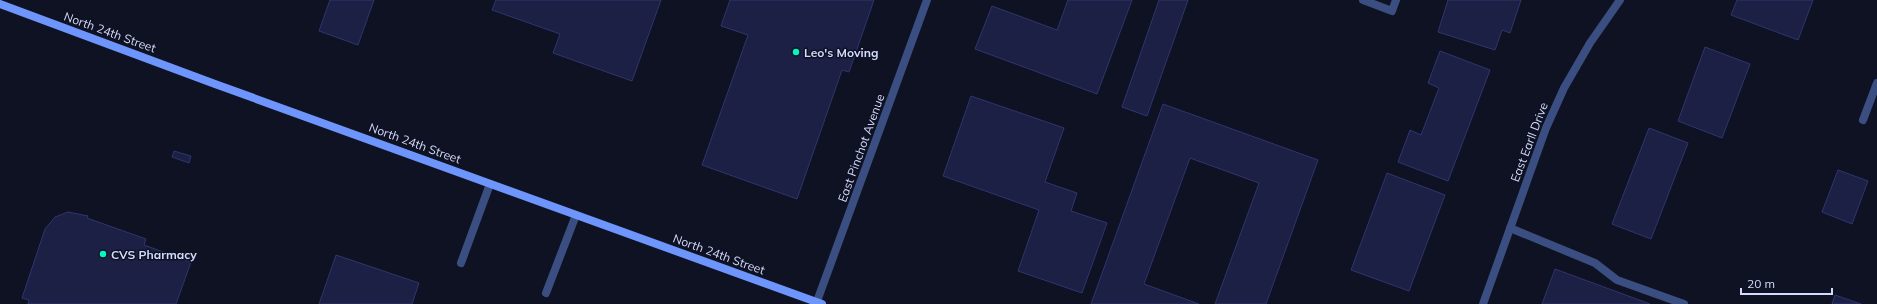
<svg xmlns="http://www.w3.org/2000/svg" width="1877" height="304" viewBox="0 0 1877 304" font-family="Mulish,sans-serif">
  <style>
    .building { fill: #1b2044; stroke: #2e366f }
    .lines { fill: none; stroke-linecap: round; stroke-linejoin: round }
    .lane { stroke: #3b4e81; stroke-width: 8 }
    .street { stroke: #3b4e81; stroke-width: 8 }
    .secondary { stroke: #6d95fb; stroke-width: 8 }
    .poi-dot { fill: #07f5c3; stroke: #0f1223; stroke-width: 1.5 }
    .labels { text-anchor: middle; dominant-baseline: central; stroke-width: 3; stroke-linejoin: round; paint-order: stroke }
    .street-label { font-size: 12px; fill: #d3dbfe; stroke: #0f1223 }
    .poi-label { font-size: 12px; font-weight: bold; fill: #d3dbfe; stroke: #0f1223; text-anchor: start }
  </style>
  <rect width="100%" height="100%" fill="#0f1223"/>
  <!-- building -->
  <g class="building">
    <path d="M330,0H374L358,45L319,31Z"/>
    <path d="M496,0H661L632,81L553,53L560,34L492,10Z"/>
    <path d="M730,0H874L849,72L842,70L797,199L702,165L748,35L721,26Z"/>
    <path d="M1068,0H1132L1097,94L975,49L992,6L1057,30Z"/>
    <path d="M1159,0H1188L1147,116L1122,107Z"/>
    <path d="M1448,0H1521L1510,33L1502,30L1495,50L1438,32Z"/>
    <path d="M1737,0H1813L1798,40L1731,15Z"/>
    <path d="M1705,47L1750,64L1722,138L1678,121Z"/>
    <path d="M1440,51L1490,70L1448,181L1398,162L1410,130L1421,135L1439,88L1428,83Z"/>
    <path d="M971,96L1064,128L1045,182L1077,193L1071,211L1107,223L1082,293L1018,271L1039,210L943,176Z"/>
    <path d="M1163,104L1318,160L1266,304H1215L1259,183L1190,158L1144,284L1199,304H1091Z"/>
    <path d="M1649,128L1688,143L1651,239L1612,224Z"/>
    <path d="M174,151L191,156L189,163L172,157Z"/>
    <path d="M1838,170L1868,181L1852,224L1822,212Z"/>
    <path d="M1387,173L1445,195L1409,291L1351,270Z"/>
    <path d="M68,212L88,216L87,218L146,239L144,245L191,262L176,304H28L29,300L22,298L45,229L55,217Z"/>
    <path d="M336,255L419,283L412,304H319Z"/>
    <path d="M1555,269L1650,304H1542Z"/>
    <path d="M1835,295L1861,304H1832Z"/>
  </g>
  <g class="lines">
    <!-- lane -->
    <g class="lane">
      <path d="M1363,0L1392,11L1396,0"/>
      <path d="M1510,228L1595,263L1617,280L1684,304"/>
      <path d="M461,263L490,184"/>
      <path d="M546,293L576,215"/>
    </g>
    <!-- street -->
    <g class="street">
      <path d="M1863,120L1877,83"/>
      <path d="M816,304L927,0"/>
      <path d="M1483,304L1546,128L1564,88L1590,43L1620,0"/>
    </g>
    <!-- secondary -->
    <path class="secondary" d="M0,4L215,84L822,304"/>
  </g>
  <!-- markers -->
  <g class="poi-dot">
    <circle cx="796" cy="52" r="4"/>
    <circle cx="103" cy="254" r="4"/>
  </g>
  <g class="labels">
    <!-- street labels -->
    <g class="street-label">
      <text transform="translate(110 32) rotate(20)">North 24th Street</text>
      <text transform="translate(1529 142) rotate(-69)">East Earll Drive</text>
      <text transform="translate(415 143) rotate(20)">North 24th Street</text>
      <text transform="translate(861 148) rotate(-70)">East Pinchot Avenue</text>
      <text transform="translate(719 254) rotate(20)">North 24th Street</text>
    </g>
    <!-- poi labels -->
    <g class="poi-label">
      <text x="804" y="52">Leo's Moving</text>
      <text x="111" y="254">CVS Pharmacy</text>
    </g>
  </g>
  <!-- scale -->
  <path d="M1741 288v6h91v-6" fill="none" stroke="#d3dbfe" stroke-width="2"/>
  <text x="1747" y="288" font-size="12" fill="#d3dbfe" stroke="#0f1223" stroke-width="3" paint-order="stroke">20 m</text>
</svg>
